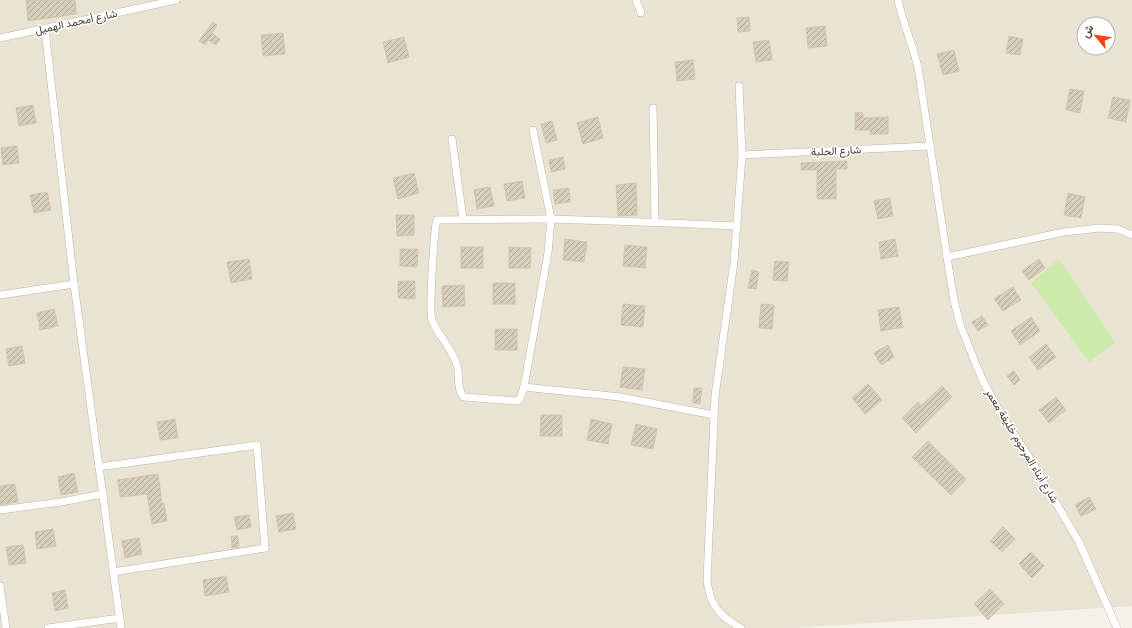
<svg xmlns="http://www.w3.org/2000/svg" width="1132" height="628" viewBox="0 0 1132 628" font-family="'Source Sans 3',Vazirmatn,sans-serif">
  <style>
    .residential { fill: #e9e3d4; fill-rule: evenodd }
    .garden { fill: #cdecac }
    .building { fill: url(#building-hatch); stroke: #d3c6ad }
    .lines { fill: none; stroke-linecap: round; stroke-linejoin: round }
    .minor-casing { stroke: #c1b9a8; stroke-width: 8 }
    .minor { stroke: #fff; stroke-width: 7 }
    .labels { text-anchor: middle; dominant-baseline: central; stroke-width: 3; stroke-linejoin: round; paint-order: stroke }
    .street-label { font-size: 11px; fill: #484135; stroke: #fff }
  </style>
  <defs>
    <pattern id="building-hatch" width="6" height="6" patternUnits="userSpaceOnUse"><rect width="6" height="6" fill="#d7cdbb"/><path d="M-1 1l2-2M0 6l6-6M5 7l2-2" fill="none" stroke="#b0a899"/></pattern>
  </defs>
  <rect width="100%" height="100%" fill="#f5f1e6"/>
  <!-- residential -->
  <path class="residential" d="M0,0H1132V606L795,628H0ZM1084,24H1108V48H1084Z"/>
  <!-- garden -->
  <path class="garden" d="M1059,259L1115,343L1089,362L1031,283Z"/>
  <!-- building -->
  <g class="building">
    <path d="M26,0H75L76,14L28,21Z"/>
    <path d="M749,17L750,31L738,32L737,18Z"/>
    <path d="M213,22L217,25L212,33L220,39L216,45L208,40L205,45L199,41Z"/>
    <path d="M825,26L827,46L808,48L806,28Z"/>
    <path d="M283,33L285,54L263,56L261,35Z"/>
    <path d="M1009,36L1023,39L1020,55L1006,53Z"/>
    <path d="M404,37L409,57L388,63L383,42Z"/>
    <path d="M769,40L772,60L756,62L753,42Z"/>
    <path d="M954,50L959,71L943,75L937,54Z"/>
    <path d="M693,60L695,79L677,81L675,62Z"/>
    <path d="M1070,89L1084,91L1080,113L1066,110Z"/>
    <path d="M1113,97L1130,100L1126,122L1108,118Z"/>
    <path d="M33,105L36,123L19,126L16,108Z"/>
    <path d="M855,112L863,113V118L888,117V134H870V130H855Z"/>
    <path d="M598,117L603,138L583,144L577,123Z"/>
    <path d="M552,121L557,140L546,143L541,124Z"/>
    <path d="M17,146L19,163L3,165L1,148Z"/>
    <path d="M563,157L565,169L551,172L549,160Z"/>
    <path d="M847,161V169H836V199H817V170H801V163Z"/>
    <path d="M414,173L419,193L398,199L393,178Z"/>
    <path d="M522,181L525,198L507,201L504,184Z"/>
    <path d="M636,183L637,215L618,216L616,185Z"/>
    <path d="M490,187L494,206L477,209L474,190Z"/>
    <path d="M569,188L570,202L555,204L553,190Z"/>
    <path d="M47,192L51,210L34,213L30,195Z"/>
    <path d="M1068,193L1085,197L1081,218L1064,215Z"/>
    <path d="M890,198L893,216L878,219L874,201Z"/>
    <path d="M396,215H414V235L397,236Z"/>
    <path d="M565,239L587,242L584,262L563,260Z"/>
    <path d="M895,239L898,256L881,259L879,242Z"/>
    <path d="M625,245L647,247L645,268L623,266Z"/>
    <rect x="461" y="247" width="22" height="21"/>
    <path d="M509,247L531,248L530,268H509Z"/>
    <path d="M400,249H418L417,267L400,266Z"/>
    <path d="M249,259L252,279L231,283L227,262Z"/>
    <path d="M1039,259L1045,268L1029,280L1022,271Z"/>
    <path d="M775,261L789,262L787,281L773,280Z"/>
    <path d="M752,270L759,272L756,289L748,288Z"/>
    <path d="M398,281H415V299L398,298Z"/>
    <rect x="493" y="283" width="22" height="21"/>
    <path d="M464,285L465,306L443,307L442,286Z"/>
    <path d="M1013,287L1021,300L1003,311L994,299Z"/>
    <path d="M623,304L645,306L643,327L621,325Z"/>
    <path d="M761,304L774,305L772,329L759,328Z"/>
    <path d="M899,307L903,327L881,331L878,310Z"/>
    <path d="M54,309L58,326L40,330L37,313Z"/>
    <path d="M982,316L988,325L978,331L972,322Z"/>
    <path d="M1031,317L1040,331L1020,345L1011,331Z"/>
    <rect x="495" y="329" width="22" height="21"/>
    <path d="M1046,344L1056,357L1038,370L1029,357Z"/>
    <path d="M888,345L894,357L881,365L874,353Z"/>
    <path d="M22,346L25,363L9,366L6,349Z"/>
    <path d="M623,367L645,369L642,390L620,387Z"/>
    <path d="M1014,371L1020,380L1014,385L1007,376Z"/>
    <path d="M868,384L882,400L865,414L852,398Z"/>
    <path d="M942,386L952,397L916,433L902,418L918,402L921,406Z"/>
    <path d="M694,388H702L700,404L693,403Z"/>
    <path d="M1056,397L1066,410L1049,423L1039,410Z"/>
    <path d="M541,415H562V436H540Z"/>
    <path d="M175,419L178,438L160,440L157,422Z"/>
    <path d="M591,419L612,424L608,444L587,440Z"/>
    <path d="M636,424L657,429L653,449L631,445Z"/>
    <path d="M928,441L966,479L951,495L912,457Z"/>
    <path d="M74,473L78,492L61,495L58,477Z"/>
    <path d="M158,474L162,503H164L167,521L152,524L147,494L120,497L118,480Z"/>
    <path d="M15,484L18,502L0,505V486Z"/>
    <path d="M1089,497L1096,509L1081,516L1075,505Z"/>
    <path d="M293,513L296,529L279,532L276,516Z"/>
    <path d="M249,515L251,527L237,530L234,517Z"/>
    <path d="M1003,527L1015,539L1002,552L990,541Z"/>
    <path d="M53,529L56,546L37,549L35,532Z"/>
    <path d="M231,536H238L239,547L232,548Z"/>
    <path d="M139,538L142,554L125,558L122,541Z"/>
    <path d="M23,545L26,563L9,565L6,547Z"/>
    <path d="M1031,552L1044,566L1032,578L1019,564Z"/>
    <path d="M226,576L229,592L205,596L203,580Z"/>
    <path d="M990,589L1004,604L988,620L974,604Z"/>
    <path d="M65,590L68,608L55,611L52,593Z"/>
  </g>
  <g class="lines">
    <defs>
      <g id="minor">
        <path d="M636,0L641,13"/>
        <path d="M898,0C903,23 912,44 918,67L947,257L954,301L961,327L982,379L1000,413L1029,457L1079,542L1117,628"/>
        <path d="M45,29L74,284L121,628"/>
        <path d="M0,38L176,0"/>
        <path d="M739,86L742,155L734,262L715,396L707,581C710,605 720,617 741,628"/>
        <path d="M653,108L655,223"/>
        <path d="M533,130L551,219L548,253L524,387L520,399L517,401L464,397C456,390 460,374 457,365C452,348 437,334 432,320C429,312 434,227 437,220L543,219H551C613,221 675,223 737,226"/>
        <path d="M452,139L463,219"/>
        <path d="M742,155L930,146"/>
        <path d="M947,257L1064,232L1100,228L1117,229L1132,235"/>
        <path d="M0,295L74,284"/>
        <path d="M524,387L620,397L714,415"/>
        <path d="M99,467L257,445L265,548L113,572"/>
        <path d="M0,510L61,502L103,494"/>
        <path d="M0,586L6,628"/>
        <path d="M48,628L120,618"/>
      </g>
    </defs>
    <!-- minor casing -->
    <use href="#minor" class="minor-casing"/>
    <!-- minor -->
    <use href="#minor" class="minor"/>
  </g>
  <g class="labels">
    <!-- street labels -->
    <g class="street-label">
      <text transform="translate(76 22) rotate(-12)">شارع أمحمد الهميل</text>
      <text transform="translate(836 151) rotate(-3)">شارع الحلبة</text>
      <text transform="translate(1022 446) rotate(59)">شارع أبناء المرحوم خليفة معمر</text>
    </g>
  </g>
  <!-- north arrow -->
  <g transform="translate(1096 36) rotate(299)"><circle r="19" fill="#ffffff" stroke="#b6b3ae"/>
  <path d="M0-3L7 15L0 10L-7 15Z" fill="#ff4013"/>
  <text y="-6" font-size="11" font-weight="bold" text-anchor="middle" fill="#484135">ش</text>
  </g>
</svg>
